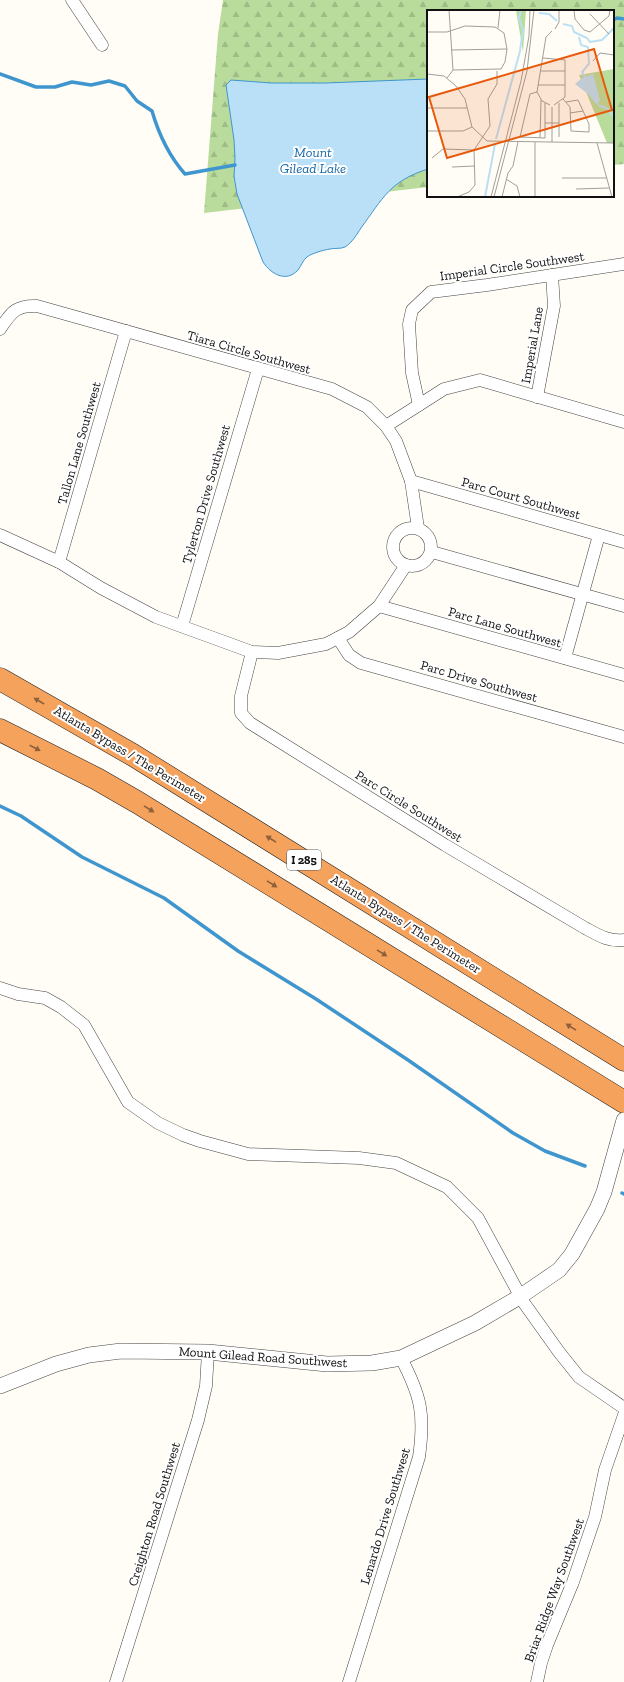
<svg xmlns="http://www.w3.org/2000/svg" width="624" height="1682" viewBox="0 0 624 1682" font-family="'Zilla Slab',serif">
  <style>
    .forest { fill: url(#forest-firs) }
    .water { fill: #b9e0f7; stroke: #3f96cf }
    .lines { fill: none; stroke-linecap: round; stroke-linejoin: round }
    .stream { stroke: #3f96cf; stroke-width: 3.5 }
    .minor-casing { stroke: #444; stroke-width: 13 }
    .tertiary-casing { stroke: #444; stroke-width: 16 }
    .motorway-casing { stroke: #222; stroke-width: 23 }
    .minor { stroke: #fff; stroke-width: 12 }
    .tertiary { stroke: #fff; stroke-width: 15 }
    .motorway { stroke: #f5a25d; stroke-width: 22 }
    .oneway { fill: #8e613b }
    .labels { text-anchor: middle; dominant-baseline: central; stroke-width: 4; stroke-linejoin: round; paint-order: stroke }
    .shield { fill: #fff; stroke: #585858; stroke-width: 1 }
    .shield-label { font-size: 12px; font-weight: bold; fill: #111 }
    .street-label { font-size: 13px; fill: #111; stroke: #fff }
    .water-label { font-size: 14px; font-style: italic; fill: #1768a6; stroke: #fff }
    .inset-river { fill: none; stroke: #b9e0f7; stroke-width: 2 }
    .inset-road { fill: none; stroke: #a09f9a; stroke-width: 1 }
    .view { fill: #e8590c; fill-opacity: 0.15; stroke: #e8590c; stroke-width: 2 }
    .inset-edge { fill: none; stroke: #111; stroke-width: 2 }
  </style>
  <defs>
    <pattern id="forest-firs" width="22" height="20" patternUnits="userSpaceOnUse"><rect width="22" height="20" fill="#b9dc9c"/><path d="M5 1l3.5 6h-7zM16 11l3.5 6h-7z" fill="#9ebc85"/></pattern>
  </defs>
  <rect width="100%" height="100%" fill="#fffdf5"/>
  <!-- forest -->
  <path class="forest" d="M223,0H624V164L613,165V11H428V187L204,213L218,34Z"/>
  <!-- water -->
  <path class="water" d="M428,79V169C390,181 383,198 361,228C357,234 352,243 345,247C341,249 334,248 330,249C324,250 312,253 307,257C303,260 301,266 298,270C286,283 271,274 263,262L237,194L234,176L235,158L234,140L226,85L231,80L271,83H325Z"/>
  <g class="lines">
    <!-- stream -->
    <g class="stream">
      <path d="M613,20L617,18L624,19"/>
      <path d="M0,74L36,87H55L72,82L91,85L109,81L125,86L137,101L152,111C159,135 169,156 185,174L235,165"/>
      <path d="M0,806L21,816L82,857L164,898L238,951L316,999L408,1060L513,1133L545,1151L585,1166"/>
      <path d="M622,1193L624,1194"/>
    </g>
    <defs>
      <g id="minor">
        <path d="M72,0L102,45"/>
        <path d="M0,329C11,313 15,305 37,306L332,389L367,407L386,426L396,441L411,481L418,528"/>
        <path d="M537,397L554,306L552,275"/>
        <path d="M419,405L412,373L409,324L412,310L431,292L487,285L624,264"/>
        <path d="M386,426L444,389L480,380L624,422"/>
        <path d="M411,481L624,542"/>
        <circle cx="412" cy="547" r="19"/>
        <path d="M0,535L59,562L101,588L156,617L252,652L278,653L326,644L349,632L379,606L406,565"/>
        <path d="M432,552L624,606"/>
        <path d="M59,562L126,331"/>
        <path d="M379,606L624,675"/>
        <path d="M182,626L258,369"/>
        <path d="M338,638L349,655L361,663L624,737"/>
        <path d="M252,652L241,696V713L250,723L445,845L585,928C598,935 609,942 624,940"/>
        <path d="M565,658L599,535"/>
        <path d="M0,988L18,994L45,998L61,1007L84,1025L128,1102L158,1123L183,1135L200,1141L248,1154L359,1158L396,1163L447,1187L478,1218L524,1303L559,1352L579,1377L624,1408"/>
        <path d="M116,1682L198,1420L206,1386L208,1352"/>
        <path d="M349,1682L419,1457C425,1414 421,1396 401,1358"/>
        <path d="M537,1682L541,1663L547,1645L573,1582L595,1517L605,1470L624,1415"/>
      </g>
      <path id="tertiary" d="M0,1386L56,1364L89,1355L121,1351L208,1352L327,1364L372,1363L401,1358L475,1323L521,1296L559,1270L572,1254L597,1209L604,1192L624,1120"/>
      <g id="motorway">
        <path d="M0,679L133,755L624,1060"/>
        <path d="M0,730L97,779L137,802L624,1102"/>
      </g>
    </defs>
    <!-- minor casing -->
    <use href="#minor" class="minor-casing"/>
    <!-- tertiary casing -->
    <use href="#tertiary" class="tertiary-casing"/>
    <!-- motorway casing -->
    <use href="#motorway" class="motorway-casing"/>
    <!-- minor -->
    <use href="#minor" class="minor"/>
    <!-- tertiary -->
    <use href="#tertiary" class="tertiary"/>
    <!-- motorway -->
    <use href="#motorway" class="motorway"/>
  </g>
  <!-- one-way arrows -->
  <defs><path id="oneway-solid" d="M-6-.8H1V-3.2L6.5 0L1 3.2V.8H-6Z"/></defs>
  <g class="oneway">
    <use href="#oneway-solid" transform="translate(39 701) rotate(-150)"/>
    <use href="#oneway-solid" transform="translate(35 748) rotate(27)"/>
    <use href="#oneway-solid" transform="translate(149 809) rotate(32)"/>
    <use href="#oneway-solid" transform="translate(271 839) rotate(-148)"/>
    <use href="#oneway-solid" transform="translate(272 884) rotate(32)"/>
    <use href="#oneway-solid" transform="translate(382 953) rotate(32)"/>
    <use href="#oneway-solid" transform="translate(571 1027) rotate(-148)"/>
  </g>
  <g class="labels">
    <!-- shield labels -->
    <rect class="shield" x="287" y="850" width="34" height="20" rx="3"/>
    <g class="shield-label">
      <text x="304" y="860">I 285</text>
    </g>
    <!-- street labels -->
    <g class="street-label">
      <text transform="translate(512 266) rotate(-8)">Imperial Circle Southwest</text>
      <text transform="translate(532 345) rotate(-80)">Imperial Lane</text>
      <text transform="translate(249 352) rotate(16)">Tiara Circle Southwest</text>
      <text transform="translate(79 443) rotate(-74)">Tallon Lane Southwest</text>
      <text transform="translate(206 494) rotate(-74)">Tylerton Drive Southwest</text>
      <text transform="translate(521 498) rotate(16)">Parc Court Southwest</text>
      <text transform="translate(505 627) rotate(16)">Parc Lane Southwest</text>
      <text transform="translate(479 681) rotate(16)">Parc Drive Southwest</text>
      <text transform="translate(130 754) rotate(31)">Atlanta Bypass / The Perimeter</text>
      <text transform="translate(409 806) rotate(32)">Parc Circle Southwest</text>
      <text transform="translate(406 924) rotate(32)">Atlanta Bypass / The Perimeter</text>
      <text transform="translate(263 1357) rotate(4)">Mount Gilead Road Southwest</text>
      <text transform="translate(154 1514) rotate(-73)">Creighton Road Southwest</text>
      <text transform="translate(385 1516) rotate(-73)">Lenardo Drive Southwest</text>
      <text transform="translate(554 1590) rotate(-70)">Briar Ridge Way Southwest</text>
    </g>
    <!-- water labels -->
    <g class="water-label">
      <text x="313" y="152">Mount<tspan x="313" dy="16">Gilead Lake</tspan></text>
    </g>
  </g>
  <!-- overview -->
  <g transform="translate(427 10)">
    <rect width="187" height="187" fill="#fffdf5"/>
    <path d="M89,0H99L96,42ZM187,59V133H180L152,65Z" fill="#b9dc9c"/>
    <path d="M166,64L173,90L170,95L161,84L148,74L155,68Z" fill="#b9e0f7"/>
    <path class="inset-river" d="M112,3L122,4L130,11M136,14L145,16L147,22L160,28L163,32L175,30L187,18M152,27L154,35L161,37L162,54L155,62L158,67M171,95L181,99L187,107M69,129L93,41L96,20L92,8L94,0M58,187L68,134"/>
    <path class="inset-road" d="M147,0L148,9L157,20L163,22L182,6L183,0M163,4L182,24M71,18L73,0M128,19L132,12V0M0,22H20L38,16L68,17L77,23L80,39L78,52L74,59L26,60M24,40L80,39M116,48L138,50V87L127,95M166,51L173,43L187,45M114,61H138M0,64L17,66L29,76L38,89L45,117L60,131L187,133M20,68L26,60L22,0M111,75H138M110,82L103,84L93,127L118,128V93M136,89L143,97L144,121L162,122V114L151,90L139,92M132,93V127M123,95L115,91L110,82L119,27L125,21M125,97V132M0,98H40M143,103L156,101M118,113H132M0,121H36L45,117M113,128L114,90M170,133L185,187M5,148L16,139L47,140M25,157L48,156M135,168H180M79,169L90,176L93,187M149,179L182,178M30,187L42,182L48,175L47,140L63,116L61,89L70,74V61M64,187L94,71L102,26L103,0M67,187L100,61L107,0M75,187L81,163L86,156L91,132M108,187V132"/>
    <path class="view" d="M167,39L185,100L20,148L2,87Z"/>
    <rect width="187" height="187" class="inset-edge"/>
  </g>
</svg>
